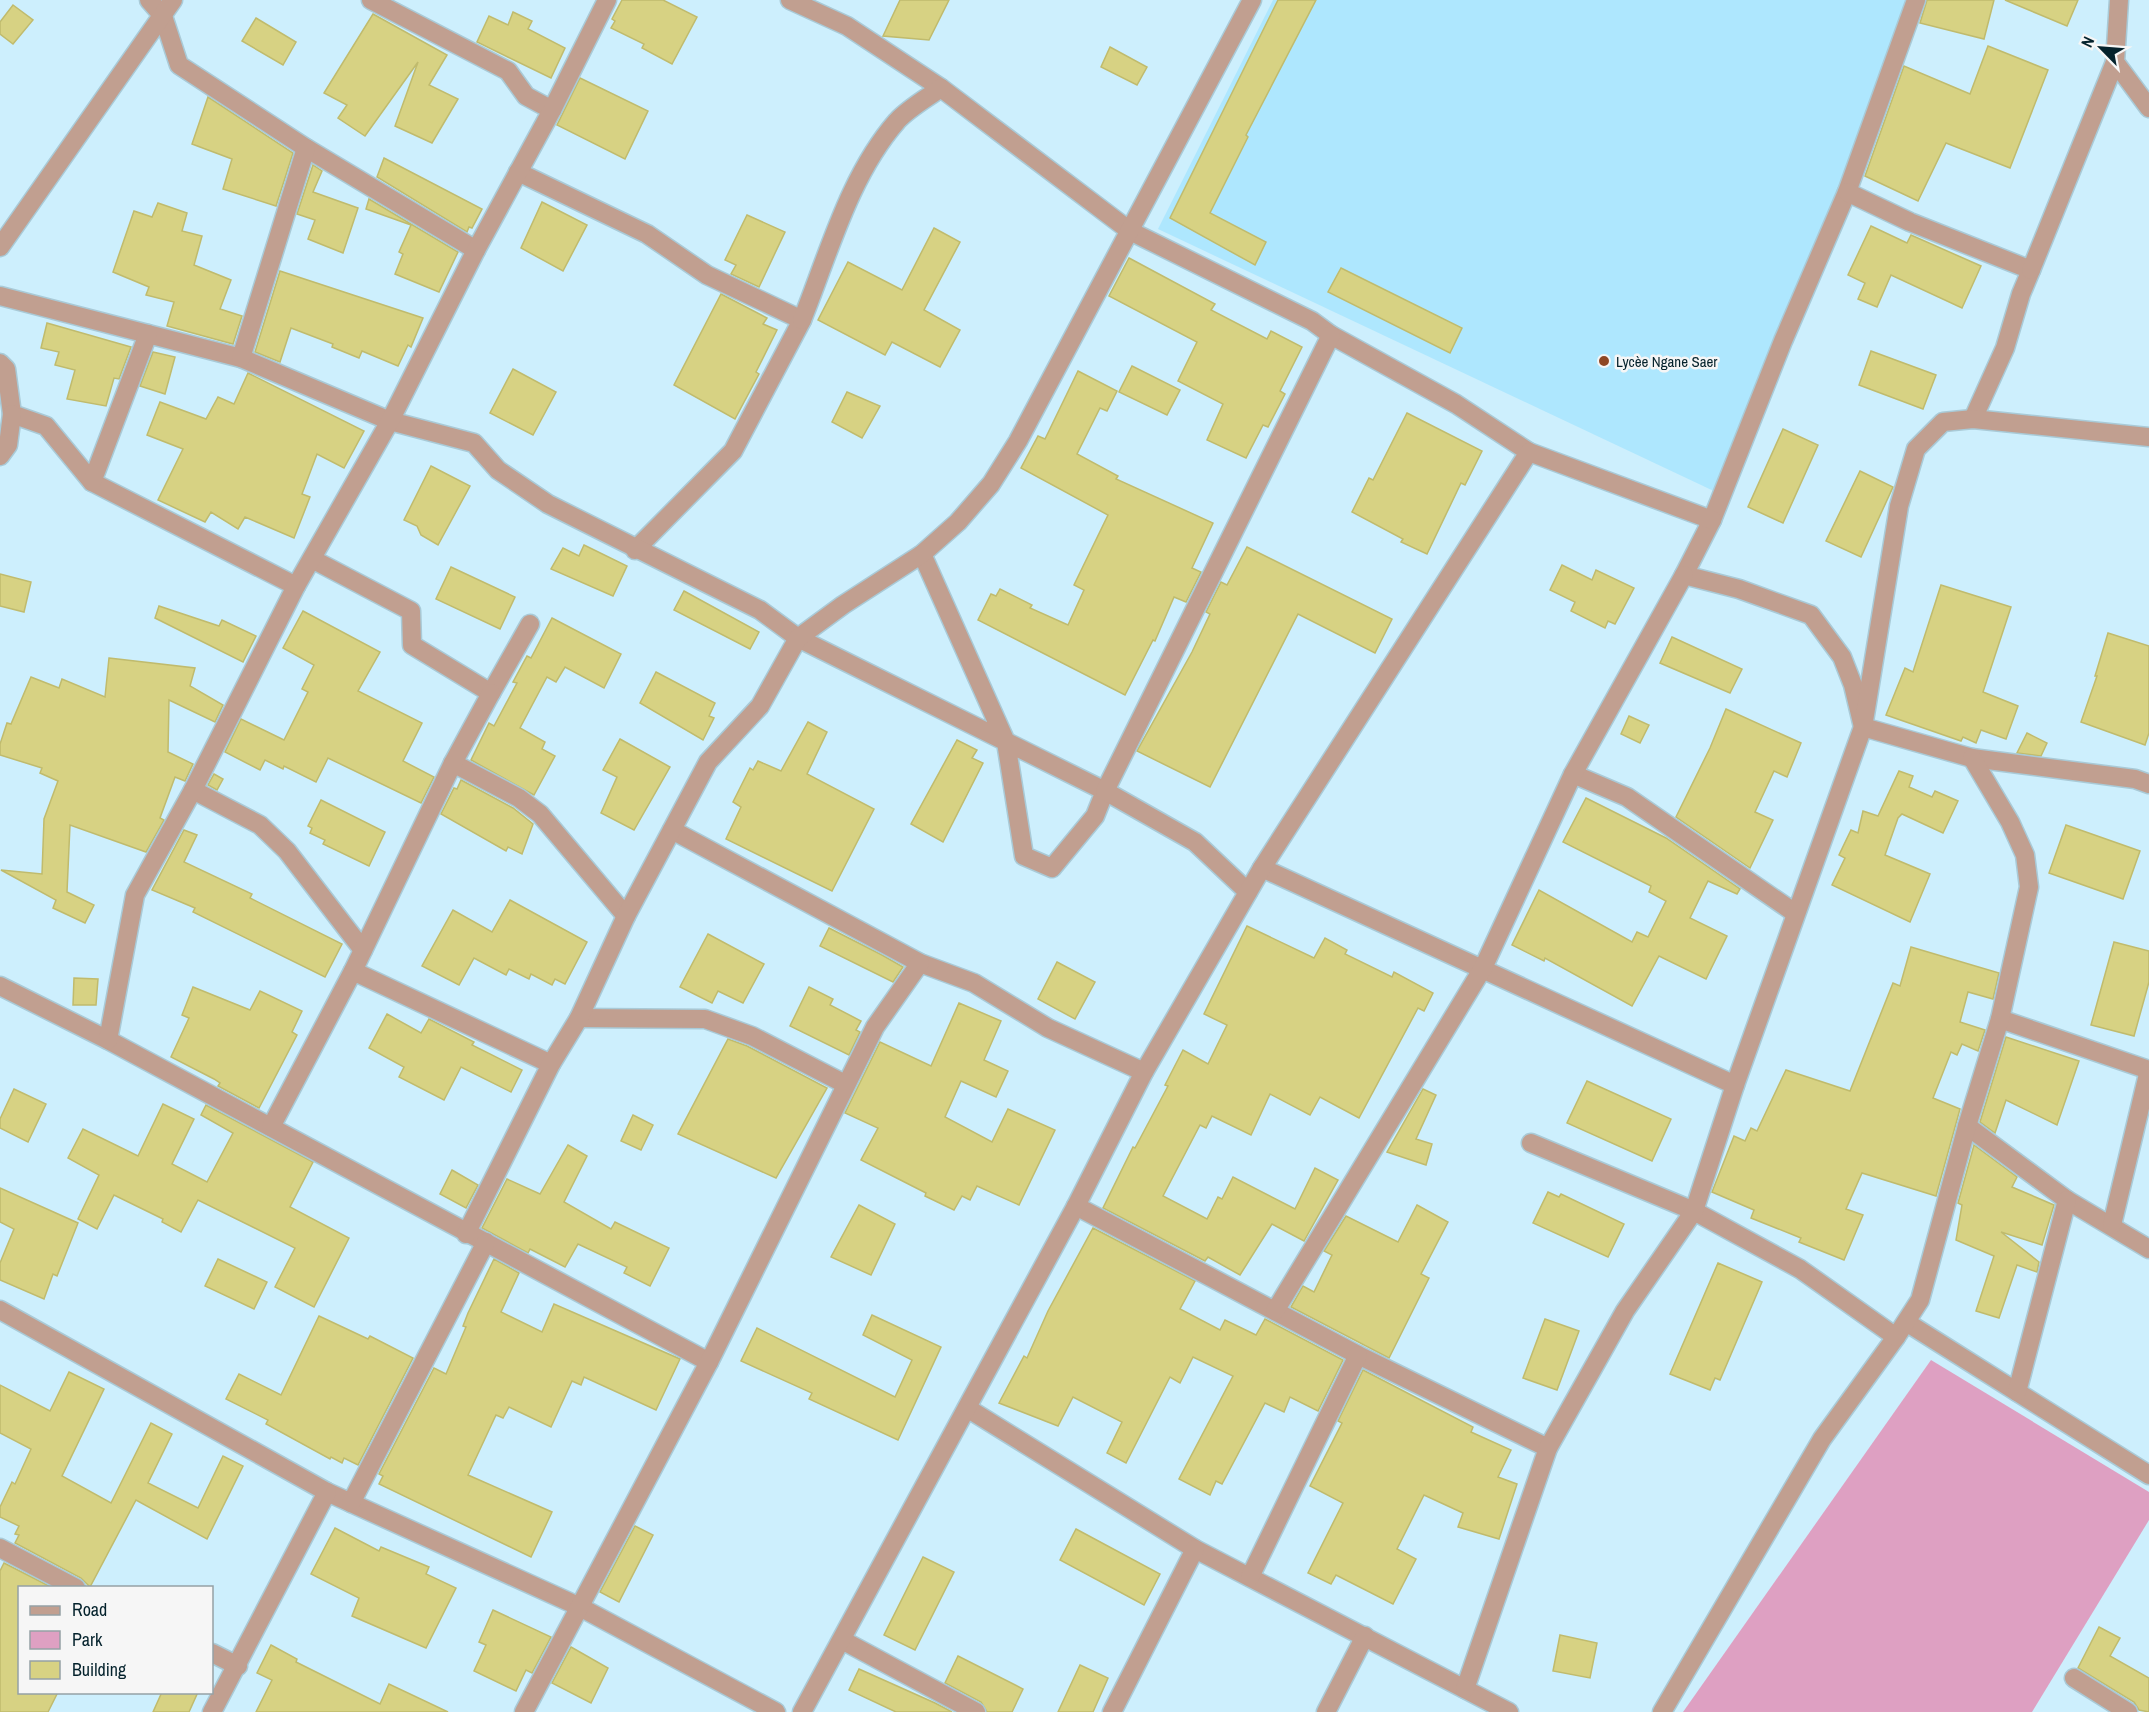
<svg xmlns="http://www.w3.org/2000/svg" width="2149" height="1712" viewBox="0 0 2149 1712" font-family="'Archivo Narrow',sans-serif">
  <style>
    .built { fill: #aee7fe }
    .green { fill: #dea0c2 }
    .building { fill: #d7d283; stroke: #c0bb6d; stroke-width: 1.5 }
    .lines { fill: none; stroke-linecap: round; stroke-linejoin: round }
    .street-casing { stroke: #a9cad7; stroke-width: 21 }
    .street { stroke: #c19f90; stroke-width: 18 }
    .poi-dot { fill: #8e4724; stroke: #f6f6f6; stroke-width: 2 }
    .labels { text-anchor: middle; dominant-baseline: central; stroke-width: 5; stroke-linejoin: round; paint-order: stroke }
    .poi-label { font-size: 15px; fill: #04222c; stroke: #f6f6f6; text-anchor: start }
  </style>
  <rect width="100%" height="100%" fill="#cdeffd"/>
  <!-- built -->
  <path class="built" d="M1273,0H1913L1718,493L1158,229Z"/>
  <!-- green -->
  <path class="green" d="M1931,1360L2149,1492V1520L2032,1712H1683Z"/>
  <!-- building -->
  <g class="building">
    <path d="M622,0H663L697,17L672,64L642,48L644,44L611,28L615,21L612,19Z"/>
    <path d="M900,0H949L929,40L883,36Z"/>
    <path d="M1278,0H1316L1246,135L1248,137L1210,213L1266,242L1255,265L1170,218Z"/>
    <path d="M1927,0H1994L1984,39L1920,23Z"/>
    <path d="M2005,0H2078L2067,26Z"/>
    <path d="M13,5L33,20L13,44L0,34V22Z"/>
    <path d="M513,12L532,21L528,29L565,48L551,78L477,42L489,16L508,25Z"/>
    <path d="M373,14L447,55L429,85L458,99L432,143L395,126L418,62L365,136L338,118L347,105L324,93Z"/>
    <path d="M256,18L296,42L283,65L242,41Z"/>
    <path d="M1988,46L2048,70L2010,168L1946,143L1918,201L1865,176L1904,66L1970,94Z"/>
    <path d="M1110,47L1147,67L1137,85L1101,67Z"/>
    <path d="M580,78L648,111L625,159L557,125Z"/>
    <path d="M208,97L293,153L276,206L223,189L232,159L192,144Z"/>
    <path d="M384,158L482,209L472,228L469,227L467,232L377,177Z"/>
    <path d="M313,165L322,171L313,192L358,208L343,253L308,239L315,220L297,214Z"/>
    <path d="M369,199L458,252L439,292L395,274L403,254L399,252L411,225L366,209Z"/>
    <path d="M542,202L587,225L563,271L521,248Z"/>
    <path d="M158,203L187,213L182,231L202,236L194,265L231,280L220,309L242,316L233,344L167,326L174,302L146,295L149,287L113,272L134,211L152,217Z"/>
    <path d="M747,215L785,232L759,287L731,274L736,265L725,260Z"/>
    <path d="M1871,226L1907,243L1911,235L1981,266L1962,308L1891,275L1877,307L1858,299L1865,283L1848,275Z"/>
    <path d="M934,228L960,242L924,310L960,330L940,367L892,342L885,355L818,320L848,262L902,290Z"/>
    <path d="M1129,258L1215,304L1211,310L1267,339L1271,331L1302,347L1280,391L1285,394L1268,427L1263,425L1246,458L1207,440L1223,404L1178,381L1197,342L1109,296Z"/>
    <path d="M1341,268L1462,328L1450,353L1328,292Z"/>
    <path d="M280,271L423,318L411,347L408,345L398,366L362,351L359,358L332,347L333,344L291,328L280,362L255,352Z"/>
    <path d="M721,294L767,318L763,324L777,330L756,372L759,374L735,419L674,385Z"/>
    <path d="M47,323L131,347L119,379L114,378L106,406L67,399L75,370L55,365L59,352L41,348Z"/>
    <path d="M1871,351L1936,375L1923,409L1859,385Z"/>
    <path d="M153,352L175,357L165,394L140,386Z"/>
    <path d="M1132,366L1180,390L1167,415L1119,392Z"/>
    <path d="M513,369L556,392L533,435L490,413Z"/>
    <path d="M1078,371L1117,391L1107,411L1100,408L1077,454L1118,476L1116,479L1213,523L1192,568L1201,572L1186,602L1174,597L1155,641L1153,640L1125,695L978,620L991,594L996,596L1000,589L1032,605L1030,608L1068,625L1084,590L1074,585L1108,515L1021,468L1038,436L1045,439Z"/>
    <path d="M248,373L364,431L344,468L317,454L302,494L310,497L294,538L245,517L238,529L211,512L205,522L158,500L183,449L147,435L160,402L206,419L218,397L234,404Z"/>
    <path d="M847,392L880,406L862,438L832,422Z"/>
    <path d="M1407,413L1482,451L1465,485L1461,483L1427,554L1401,542L1403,539L1352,512L1369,478L1373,480Z"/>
    <path d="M1783,429L1818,445L1783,523L1748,507Z"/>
    <path d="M431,466L470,486L438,545L421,535L417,526L404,520Z"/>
    <path d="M1860,471L1893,487L1861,557L1826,541Z"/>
    <path d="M584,545L627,566L613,596L551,569L563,548L579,556Z"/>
    <path d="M1247,547L1392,619L1375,653L1298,614L1210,787L1137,751L1192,652L1210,614L1206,612L1221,582L1227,585Z"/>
    <path d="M1562,565L1592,580L1596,570L1634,588L1615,624L1608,621L1605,628L1571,611L1575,602L1550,590Z"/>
    <path d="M451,567L515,597L500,629L436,599Z"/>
    <path d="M0,574L31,582L24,612L0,606Z"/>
    <path d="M1941,585L2011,607L1983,692L2018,706L2006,739L1981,730L1976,743L1963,737L1961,741L1886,715L1905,668L1913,672Z"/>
    <path d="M684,591L759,632L750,649L674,610Z"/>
    <path d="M159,606L219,626L222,620L256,636L243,662L155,618Z"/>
    <path d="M303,611L380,652L358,691L422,723L403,761L434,777L421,803L328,758L316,782L284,766L283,769L265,760L260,770L225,752L241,719L284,740L308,692L302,689L314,665L283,648Z"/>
    <path d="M552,618L621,654L604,688L565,667L556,682L547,677L520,728L545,742L542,749L555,756L534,795L471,760L489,723L494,726L517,683L513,682L527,656L531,658Z"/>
    <path d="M2108,633L2149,646V733L2145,745L2081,722L2097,676H2095Z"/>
    <path d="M1672,637L1742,669L1730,693L1660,663Z"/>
    <path d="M109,658L195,668L190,686L223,705L215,722L169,700L168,752L193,764L185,781L175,777L160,818L164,820L146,852L70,825L67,892L94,905L85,923L53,908L56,900L1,870L42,874L44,819L58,781L40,773L42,768L0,755V744L7,723L11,724L31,677L59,688L62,679L105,697Z"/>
    <path d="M656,672L715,703L709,716L714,718L703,740L640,703Z"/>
    <path d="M1726,709L1801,743L1787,777L1774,771L1755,812L1773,820L1750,868L1676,817L1710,748Z"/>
    <path d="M1629,716L1649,725L1640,743L1621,734Z"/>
    <path d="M808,722L827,732L807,774L874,809L832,891L726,839L741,807L733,802L750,768L753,770L758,761L781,771Z"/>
    <path d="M2027,733L2047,743L2041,756L2017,753Z"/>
    <path d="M620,739L670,767L634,830L601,813L617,777L603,770Z"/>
    <path d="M957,740L977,750L972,758L983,763L943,842L911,824Z"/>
    <path d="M1899,771L1913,776L1909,787L1932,797L1935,791L1958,801L1943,833L1902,814L1898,818L1885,855L1930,874L1910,922L1832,885L1845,858L1839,855L1851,830L1858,833L1863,811L1878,816Z"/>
    <path d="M214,774L223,779L217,790L208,785Z"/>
    <path d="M461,780L513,808L533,824L522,854L508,847L506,851L441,814L454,788L457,789Z"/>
    <path d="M1586,798L1666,838L1740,889L1737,894L1708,881L1690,918L1727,936L1706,979L1659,956L1632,1006L1545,958L1544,961L1512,945L1539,890L1632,942L1637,932L1648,937L1666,901L1649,892L1651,886L1563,842Z"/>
    <path d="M321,800L385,832L369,866L323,844L325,840L310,833L312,828L308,826Z"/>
    <path d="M2066,825L2140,851L2123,899L2049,873Z"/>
    <path d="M184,830L197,835L184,862L252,894L250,898L342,944L325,977L193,912L195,908L152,890Z"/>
    <path d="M510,900L587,942L565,984L555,979L552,985L531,974L529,979L509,969L506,975L474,958L459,985L422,966L453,910L492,932Z"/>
    <path d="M1247,926L1314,958L1325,938L1347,950L1345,954L1392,977L1394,972L1433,993L1424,1011L1418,1008L1359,1118L1320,1097L1310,1115L1270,1094L1251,1135L1212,1116L1206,1128L1200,1125L1163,1196L1207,1219L1218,1197L1222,1199L1233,1177L1295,1209L1315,1168L1338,1180L1304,1241L1272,1224L1240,1275L1208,1257L1205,1261L1103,1208L1133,1147L1135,1148L1168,1086L1165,1085L1183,1050L1208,1064L1227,1025L1204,1014Z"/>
    <path d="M829,928L882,955L903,967L893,982L820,946Z"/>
    <path d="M708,934L764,964L743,1003L718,991L712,1003L680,987Z"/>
    <path d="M2114,942L2149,951V982L2134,1036L2091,1025Z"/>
    <path d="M1911,947L1999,973L1993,999L1968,992L1960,1022L1985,1030L1978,1051L1962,1044L1957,1055L1951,1052L1933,1098L1960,1109L1936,1196L1862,1173L1846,1209L1863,1215L1844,1260L1799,1242L1801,1238L1751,1218L1754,1210L1712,1192L1734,1136L1745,1141L1751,1128L1757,1131L1786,1070L1850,1091L1893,983L1900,986Z"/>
    <path d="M1057,962L1095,982L1075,1019L1038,999Z"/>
    <path d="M74,978L98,979L96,1005H73Z"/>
    <path d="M193,987L250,1010L260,991L302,1011L292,1032L297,1035L259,1108L218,1086L220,1083L214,1079L171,1057L189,1018L182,1015Z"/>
    <path d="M809,987L833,999L830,1005L861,1021L856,1030L860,1032L849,1055L790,1026Z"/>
    <path d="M959,1003L1001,1021L984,1060L1008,1071L996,1097L961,1081L945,1117L992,1142L1008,1109L1055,1130L1019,1205L977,1186L970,1200L962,1196L954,1210L925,1196L926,1193L861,1160L878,1128L845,1113L880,1042L931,1066Z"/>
    <path d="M387,1014L421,1033L429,1019L474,1042L472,1045L522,1070L511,1092L461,1067L444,1100L399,1077L404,1067L369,1048Z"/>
    <path d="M2006,1037L2079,1061L2057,1125L2006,1100L1995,1133L1980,1122Z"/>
    <path d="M728,1039L747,1046L827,1088L776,1178L678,1134Z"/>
    <path d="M1587,1081L1671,1119L1652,1161L1567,1123Z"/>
    <path d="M14,1089L46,1104L28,1142L0,1128V1119Z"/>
    <path d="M1423,1089L1436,1095L1416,1139L1432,1144L1426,1165L1387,1152Z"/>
    <path d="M163,1104L194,1119L172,1164L207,1182L233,1133L201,1115L206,1105L313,1162L290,1207L349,1238L314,1307L275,1287L295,1248L198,1200L181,1232L162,1222L163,1219L114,1195L97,1229L78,1219L99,1175L68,1158L83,1129L138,1156Z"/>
    <path d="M633,1115L653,1125L641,1150L621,1141Z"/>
    <path d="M568,1145L587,1156L564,1202L611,1229L615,1222L669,1248L650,1286L624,1273L627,1267L578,1244L565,1267L530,1249L528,1253L482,1228L507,1179L540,1194Z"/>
    <path d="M1974,1145L2017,1177L2012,1187L2054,1205L2042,1245L2001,1232L2039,1262L2037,1272L2017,1265L1999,1318L1976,1311L1994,1256L1956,1240L1962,1205L1958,1203Z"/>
    <path d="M452,1170L478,1185L466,1208L440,1194Z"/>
    <path d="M0,1188L78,1223L57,1276L53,1274L44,1299L0,1280V1263L14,1229L0,1222Z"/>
    <path d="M1548,1192L1559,1197L1561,1194L1624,1224L1608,1257L1533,1223Z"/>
    <path d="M859,1205L895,1224L871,1275L831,1257Z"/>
    <path d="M1417,1205L1448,1222L1421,1274L1429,1278L1389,1358L1291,1307L1303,1286L1314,1292L1332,1255L1324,1251L1346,1216L1398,1242Z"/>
    <path d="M1093,1228L1195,1281L1180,1309L1220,1330L1225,1320L1256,1335L1265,1319L1343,1360L1318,1411L1290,1397L1284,1412L1265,1403L1222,1484L1216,1481L1210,1495L1179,1479L1233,1376L1193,1357L1180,1383L1170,1377L1126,1463L1107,1453L1122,1422L1073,1397L1058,1426L999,1403L1024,1356L1027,1358L1048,1311Z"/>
    <path d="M218,1259L267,1282L254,1309L205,1286Z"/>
    <path d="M494,1259L519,1273L501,1312L542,1332L554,1304L680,1359L656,1410L584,1377L581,1385L572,1381L551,1427L509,1407L503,1418L496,1415L468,1475L552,1512L531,1557L379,1484L383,1476L379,1474L434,1368L446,1374L466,1327L463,1326L468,1313Z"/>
    <path d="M1718,1263L1762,1282L1720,1380L1715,1378L1710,1390L1670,1374Z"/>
    <path d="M872,1315L941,1347L898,1440L809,1399L812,1393L741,1361L757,1328L895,1397L912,1360L863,1335Z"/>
    <path d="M319,1316L368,1339L370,1336L413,1358L358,1465L344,1458L342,1463L331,1457L330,1459L266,1424L268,1420L226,1399L239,1374L281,1395Z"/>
    <path d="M1545,1319L1579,1331L1557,1390L1523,1378Z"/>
    <path d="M1363,1370L1473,1427L1471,1432L1511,1450L1498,1477L1517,1484L1499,1539L1458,1527L1463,1513L1424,1495L1397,1549L1416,1559L1393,1604L1336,1575L1331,1584L1308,1573L1343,1503L1310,1486L1342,1423L1338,1421Z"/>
    <path d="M69,1372L104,1389L62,1476L111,1503L151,1423L172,1434L148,1483L198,1508L223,1456L243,1466L207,1539L136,1500L90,1587L81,1578L15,1543L19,1535L15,1534L19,1526L0,1517V1507L12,1482L15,1484L31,1449L0,1433V1385L50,1411Z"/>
    <path d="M635,1526L653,1535L619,1602L600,1592Z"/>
    <path d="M335,1528L379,1551L381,1547L429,1567L426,1574L456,1588L426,1648L352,1616L359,1598L311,1574Z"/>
    <path d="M1076,1529L1160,1574L1144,1605L1060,1560Z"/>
    <path d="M923,1557L954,1572L915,1650L884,1635Z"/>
    <path d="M4,1563L51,1587H20V1692H58L48,1712H0V1571Z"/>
    <path d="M493,1610L551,1637L532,1673L526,1670L516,1691L474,1671L486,1645L479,1642Z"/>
    <path d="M2099,1627L2120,1638L2110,1656L2149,1678V1712L2139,1710L2134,1702L2078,1668Z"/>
    <path d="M1560,1635L1597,1643L1590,1678L1553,1671Z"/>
    <path d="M271,1645L297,1659L296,1662L380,1704L389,1684L448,1712H256L272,1680L257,1673Z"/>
    <path d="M571,1647L608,1668L591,1703L552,1683Z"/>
    <path d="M958,1656L1023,1689L1012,1712H987L981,1702L945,1683Z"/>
    <path d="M1080,1665L1108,1678L1093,1712H1058Z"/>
    <path d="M859,1669L935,1703L952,1712H896L849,1690Z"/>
    <path d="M162,1692H198L189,1712H153Z"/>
  </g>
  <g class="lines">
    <defs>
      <g id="street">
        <path d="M149,0L163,16L179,65L306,148L476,250"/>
        <path d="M371,0L508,71L526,96L552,110"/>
        <path d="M790,0L847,26L941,88L1130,231L1312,321L1331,335L1456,404L1529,452"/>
        <path d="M1916,0L1847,192L1783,341L1712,520L1684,575L1739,589L1811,615L1842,657L1853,685L1863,727L1972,758L2135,779L2149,784"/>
        <path d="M2119,0L2115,62L2149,108"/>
        <path d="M518,172L647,234L707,275L802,320L733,451L635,550"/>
        <path d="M1847,192L1910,222L2031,270L2021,294L2005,348L1973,419"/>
        <path d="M0,247L173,0"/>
        <path d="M2031,270L2115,62"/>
        <path d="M0,296L241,358L390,421L474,443L498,470L548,504L760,610L798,638L1105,791L1095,816L1052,868L1024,856L1006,742L922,554"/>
        <path d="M802,320C829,253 849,176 897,121C909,108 927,98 941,88"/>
        <path d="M241,358L306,148"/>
        <path d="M0,363L6,369L12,414L46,426L92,482L296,586"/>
        <path d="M0,456L8,445L12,414"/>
        <path d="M92,482L148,334"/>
        <path d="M312,559L411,611L412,645L491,693L530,624"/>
        <path d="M453,763L519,798L540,814L626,916"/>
        <path d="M1573,774L1627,797L1795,913"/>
        <path d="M193,790L260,825L287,851L363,950"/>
        <path d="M672,830L920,963L974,983L1048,1028L1144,1072"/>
        <path d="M1262,868L1735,1085"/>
        <path d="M1248,892L1195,842L1105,791L1331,335"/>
        <path d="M353,971L551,1064"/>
        <path d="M0,986L108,1040L709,1362"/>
        <path d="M579,1018L705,1019L752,1036L845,1084"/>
        <path d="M2000,1019L2149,1070"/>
        <path d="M108,1040L135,895L193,790L296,586L390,421L476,250L552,110L607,0"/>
        <path d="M1967,1126L2067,1200L2149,1249"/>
        <path d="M271,1127L353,971L453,763L491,693"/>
        <path d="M1531,1143L1694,1211L1800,1269L1896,1337L1822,1439L1662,1712"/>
        <path d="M1076,1206L1358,1355L1548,1448"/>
        <path d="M2112,1225L2149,1070"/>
        <path d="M466,1234L551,1064L579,1018L626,916L708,762L760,706L798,638L843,605L922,554L958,522L991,484L1018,441L1252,0"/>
        <path d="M0,1310L327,1492L578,1606L776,1712"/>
        <path d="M1275,1311L1483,968L1573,774L1684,575"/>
        <path d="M1906,1322L2149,1475"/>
        <path d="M1896,1337L1920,1300L1967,1126L2000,1019L2029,887L2025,855L2010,822L1972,758"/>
        <path d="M2017,1392L2067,1200"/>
        <path d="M967,1408L1195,1549L1509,1712"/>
        <path d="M351,1503L486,1242"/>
        <path d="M0,1548L76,1588"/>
        <path d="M1250,1577L1358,1355"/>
        <path d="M842,1640L976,1712"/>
        <path d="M212,1653L238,1666"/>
        <path d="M2074,1678L2128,1712"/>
        <path d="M1465,1689L1548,1448L1625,1311L1694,1211L1735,1085L1863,727L1899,506L1916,449L1943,422L1973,419L2149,437"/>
        <path d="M212,1712L327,1492"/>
        <path d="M524,1712L709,1362L875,1027L920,963"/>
        <path d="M802,1712L1076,1206L1144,1072L1262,868L1529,452L1712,520"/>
        <path d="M1112,1712L1195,1549"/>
        <path d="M1326,1712L1365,1636"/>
      </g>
    </defs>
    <!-- street casing -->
    <use href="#street" class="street-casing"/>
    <!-- street -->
    <use href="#street" class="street"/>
  </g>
  <!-- markers -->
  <circle class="poi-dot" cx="1604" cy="361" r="6"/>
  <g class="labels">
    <!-- poi labels -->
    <g class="poi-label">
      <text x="1616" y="361">Lycèe Ngane Saer</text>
    </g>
  </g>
  <!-- legend -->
  <rect x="18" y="1586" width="195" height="108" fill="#f6f6f6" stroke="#95a1a5" stroke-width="1.5"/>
  <rect x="30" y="1606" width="30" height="9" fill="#c19f90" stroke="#95a1a5" stroke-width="1.5"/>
  <text x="72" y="1616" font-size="18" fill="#04222c">Road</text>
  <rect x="30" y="1631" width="30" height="18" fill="#dea0c2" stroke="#95a1a5" stroke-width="1.5"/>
  <text x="72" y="1646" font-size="18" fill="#04222c">Park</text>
  <rect x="30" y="1661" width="30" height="18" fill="#d7d283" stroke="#95a1a5" stroke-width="1.5"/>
  <text x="72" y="1676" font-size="18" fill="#04222c">Building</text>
  <!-- north arrow -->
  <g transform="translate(2101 48) rotate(295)" stroke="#f6f6f6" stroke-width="4.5" paint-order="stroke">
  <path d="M0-4.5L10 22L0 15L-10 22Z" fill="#04222c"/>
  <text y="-9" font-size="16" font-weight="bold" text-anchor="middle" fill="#04222c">N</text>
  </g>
</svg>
